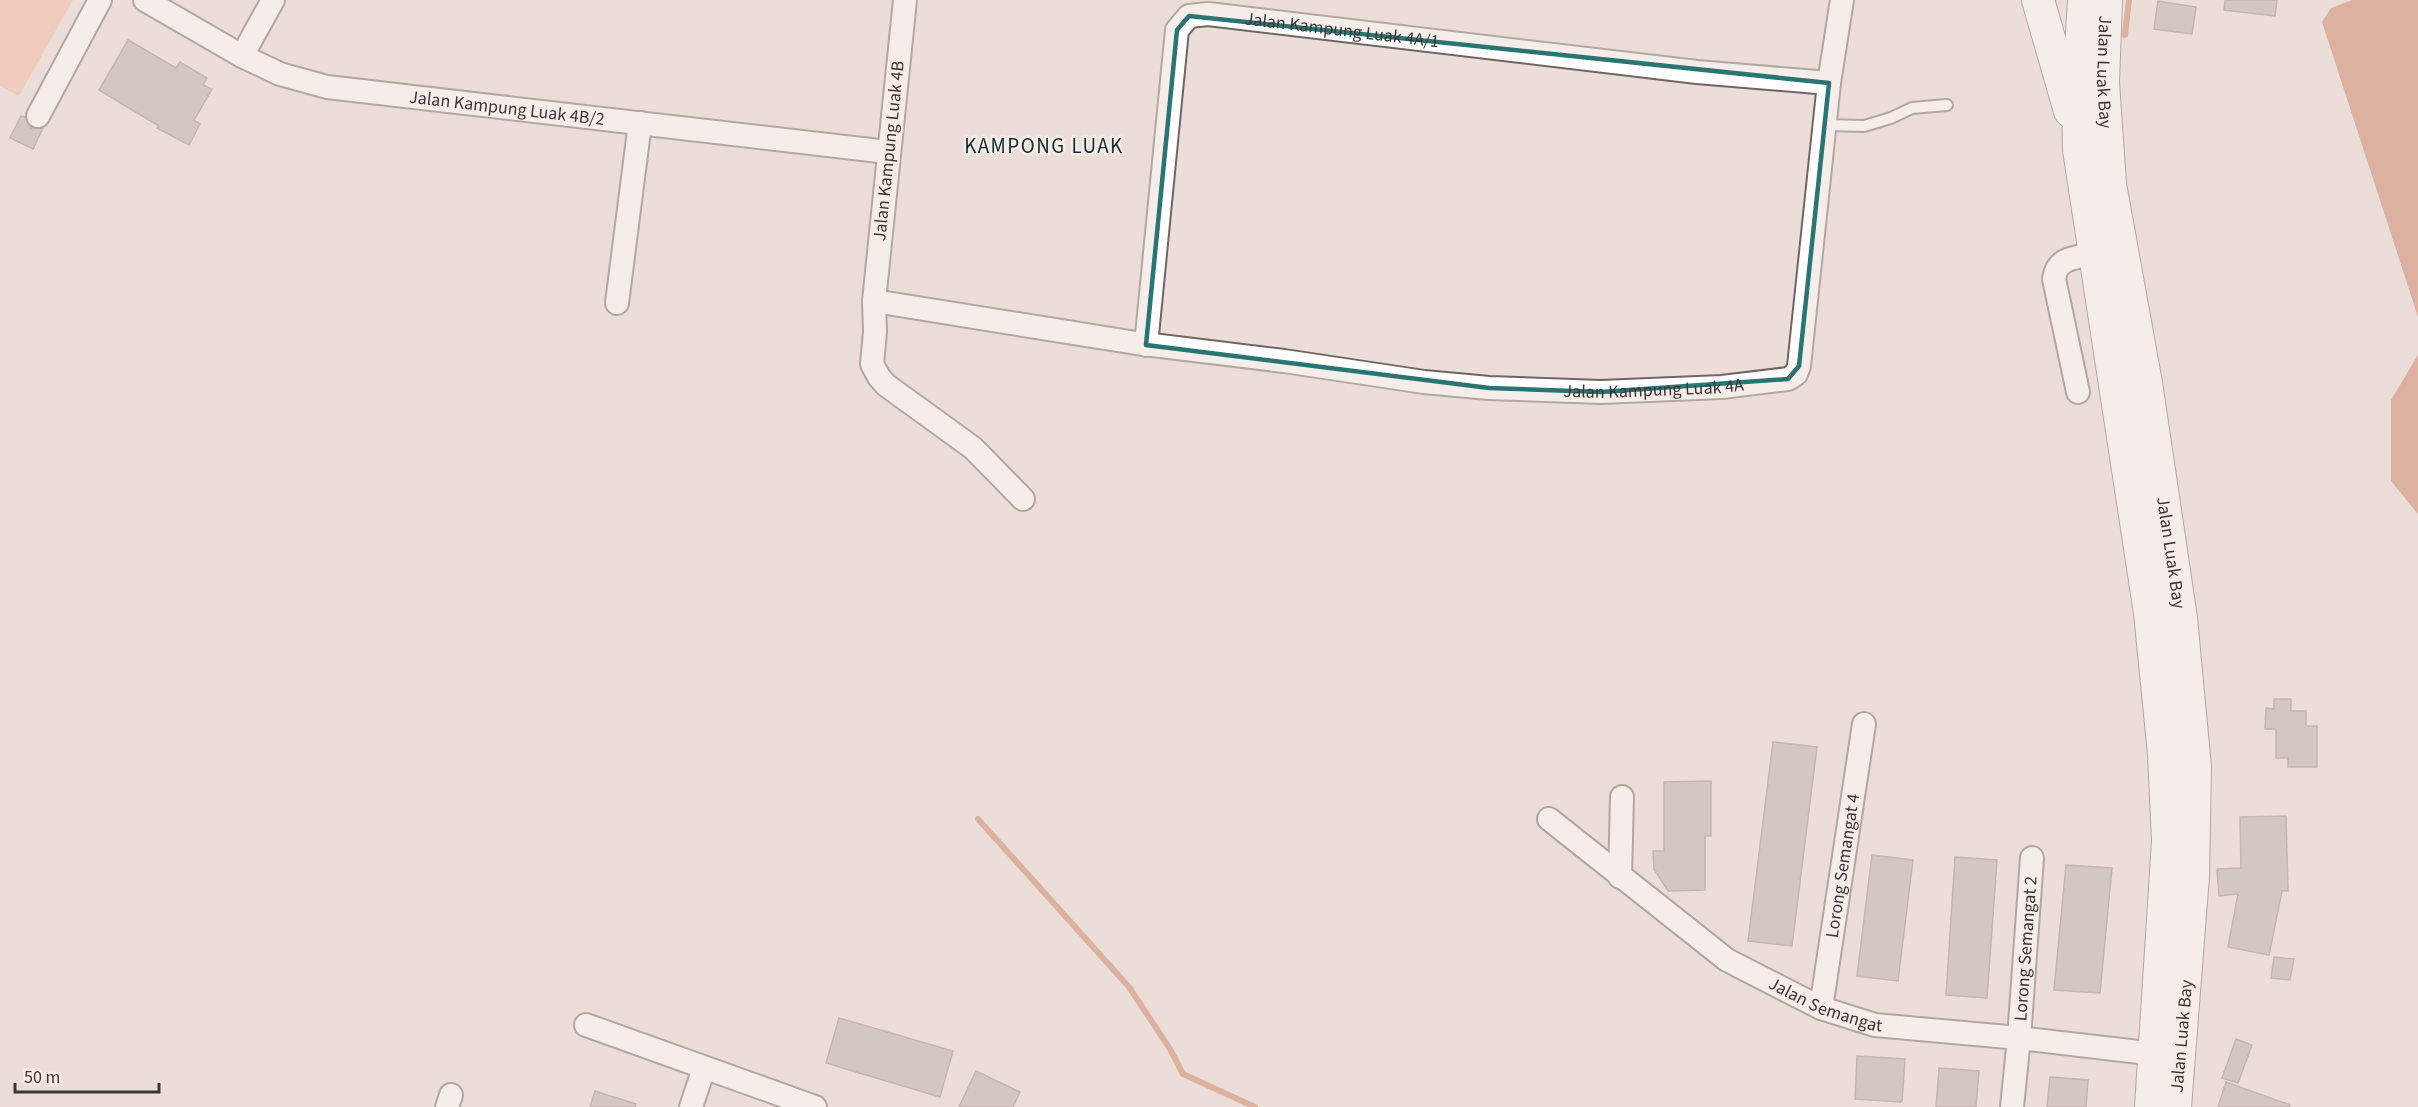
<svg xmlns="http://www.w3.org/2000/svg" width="2418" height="1107" viewBox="0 0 2418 1107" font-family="'Source Sans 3',sans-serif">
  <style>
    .grass { fill: #f5b69d }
    .water { fill: #c97a59 }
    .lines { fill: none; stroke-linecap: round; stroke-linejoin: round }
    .stream { stroke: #c97a59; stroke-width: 6 }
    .building { fill: #b7aba6; stroke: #938783; stroke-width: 1.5 }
    .lane-casing { stroke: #706561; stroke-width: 14 }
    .street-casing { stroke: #706561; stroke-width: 26 }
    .secondary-casing { stroke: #706561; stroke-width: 34 }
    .lane { stroke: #fff; stroke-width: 10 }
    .street { stroke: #fff; stroke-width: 22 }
    .secondary { stroke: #fff; stroke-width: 32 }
    .marked { fill: none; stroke: #2a7472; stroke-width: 4.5; stroke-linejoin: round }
    .labels { text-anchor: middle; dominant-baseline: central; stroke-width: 5; stroke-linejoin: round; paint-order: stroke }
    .street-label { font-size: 18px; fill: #3b3634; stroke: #f8ebe6 }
    .quarter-label { font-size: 21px; letter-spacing: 1.5px; fill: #0c302f; stroke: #f8ebe6 }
  </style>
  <rect width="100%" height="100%" fill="#ebded9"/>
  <!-- grass -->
  <path class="grass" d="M0,0H73L19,96L0,86Z"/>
  <!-- water -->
  <g class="water">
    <path d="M2352,0H2418V317L2322,22L2331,8Z"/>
    <path d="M2418,355V514L2391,481V400Z"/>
  </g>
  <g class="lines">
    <!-- stream -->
    <g class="stream">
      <path d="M2125,35L2129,0"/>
      <path d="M978,819L1129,987L1170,1049L1183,1074L1255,1107"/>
    </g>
  </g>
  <!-- building -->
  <g class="building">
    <path d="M2225,0H2277L2275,16L2224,10Z"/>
    <path d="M2158,1L2196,7L2192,34L2154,29Z"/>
    <path d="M128,40L176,68L180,62L207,78L203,85L212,89L194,120L200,124L189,145L157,128L159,126L99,90Z"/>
    <path d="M21,116L25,117L31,128H43L33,149L10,138Z"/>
    <path d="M2274,699H2291V711H2306V726H2317V767H2288V758H2276V729H2265L2266,708L2274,709Z"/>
    <path d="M1773,742L1817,747L1792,946L1748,941Z"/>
    <path d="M1711,781V836H1705V890L1668,891L1654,869L1653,851H1664V782Z"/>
    <path d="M2286,816L2288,891H2282L2269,955L2228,947L2238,894L2219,896L2217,869L2241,868L2240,817Z"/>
    <path d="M1872,855L1913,860L1898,981L1857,976Z"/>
    <path d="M1955,857L1997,860L1987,998L1946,995Z"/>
    <path d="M2066,865L2112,868L2100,993L2054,990Z"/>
    <path d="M2274,957L2294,959L2290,980L2271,978Z"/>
    <path d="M839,1018L953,1051L940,1097L826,1063Z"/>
    <path d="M2236,1039L2252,1045L2238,1083L2222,1078Z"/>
    <path d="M1857,1056L1905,1059L1902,1102L1855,1099Z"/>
    <path d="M1939,1068L1979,1071L1976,1107H1936Z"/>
    <path d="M976,1071L1020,1092L1013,1107H959Z"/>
    <path d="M2050,1077L2088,1080L2086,1107H2047Z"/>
    <path d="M2226,1082L2290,1105L2289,1107H2218Z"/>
    <path d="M595,1091L636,1104L635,1107H590Z"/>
  </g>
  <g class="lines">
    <defs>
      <path id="lane" d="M1824,125L1864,126L1891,118L1912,108L1947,105"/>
      <g id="street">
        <path id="s1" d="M145,0L242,56L280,74L327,87L888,152"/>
        <path d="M905,0L874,301L875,332L872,364L879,377L886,385L973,448L1023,499"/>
        <path d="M242,56L273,0"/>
        <path d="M38,116L100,0"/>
        <path id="s2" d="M874,301L1136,343L1284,361L1424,382L1489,388L1601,392L1722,387L1788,379L1796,374L1799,366L1829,83L1842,0"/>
        <path d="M617,303L640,123"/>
        <path id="s3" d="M1146,345L1177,30L1189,16L1208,14L1697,72L1829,83"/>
        <path d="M2078,392L2054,279C2057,257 2075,258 2094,254"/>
        <path id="s4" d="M1549,819L1727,960L1821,1008L1875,1025L2019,1038L2156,1054"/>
        <path d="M1620,877L1622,797"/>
        <path id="s5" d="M1821,1008L1864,724"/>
        <path d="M586,1025L815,1107"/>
        <path d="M447,1107L451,1095"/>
        <path d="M691,1107L704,1068"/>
        <path id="s6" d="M2012,1107L2019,1038L2032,858"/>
      </g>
      <g id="secondary">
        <path d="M2038,0L2070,111"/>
        <path d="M2084,0L2078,98L2079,150L2150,613L2164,754L2168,841L2151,1107"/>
        <path id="s7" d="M2106,0L2103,82L2110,184L2146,383L2181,618L2195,767L2193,876L2175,1107"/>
      </g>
    </defs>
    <!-- lane casing -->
    <use href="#lane" class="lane-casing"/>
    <!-- street casing -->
    <use href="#street" class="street-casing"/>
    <!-- secondary casing -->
    <use href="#secondary" class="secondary-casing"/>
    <!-- lane -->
    <use href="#lane" class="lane"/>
    <!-- street -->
    <use href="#street" class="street"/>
    <!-- secondary -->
    <use href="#secondary" class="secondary"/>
  </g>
  <!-- marked area -->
  <path d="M0 0H2418V1107H0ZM1189,16L1829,83L1799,366L1788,379L1601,392L1489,388L1146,345L1177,30Z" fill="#ebded9" fill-opacity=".55" fill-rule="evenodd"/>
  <path class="marked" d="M1189,16L1829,83L1799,366L1788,379L1601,392L1489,388L1146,345L1177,30Z"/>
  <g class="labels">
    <!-- street labels -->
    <g class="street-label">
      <text stroke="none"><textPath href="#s3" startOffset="489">Jalan Kampung Luak 4A/1</textPath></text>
      <text stroke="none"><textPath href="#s7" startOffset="72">Jalan Luak Bay</textPath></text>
      <text stroke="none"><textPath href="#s1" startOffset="384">Jalan Kampung Luak 4B/2</textPath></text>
      <text transform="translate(889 151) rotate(-84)">Jalan Kampung Luak 4B</text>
      <text stroke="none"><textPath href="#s2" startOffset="786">Jalan Kampung Luak 4A</textPath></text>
      <text stroke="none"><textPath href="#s7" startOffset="558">Jalan Luak Bay</textPath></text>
      <text stroke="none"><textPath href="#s5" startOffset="144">Lorong Semangat 4</textPath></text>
      <text stroke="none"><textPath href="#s6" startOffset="159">Lorong Semangat 2</textPath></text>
      <text stroke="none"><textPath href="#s4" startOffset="336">Jalan Semangat</textPath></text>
      <text transform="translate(2182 1036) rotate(-85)">Jalan Luak Bay</text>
    </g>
    <!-- quarter labels -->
    <g class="quarter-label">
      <text x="1044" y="146">KAMPONG LUAK</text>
    </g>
  </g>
  <!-- scale -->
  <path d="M15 1083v9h144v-9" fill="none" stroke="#3b3634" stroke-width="3"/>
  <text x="24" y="1083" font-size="18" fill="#3b3634" stroke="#f8ebe6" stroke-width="4.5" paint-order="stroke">50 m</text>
</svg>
